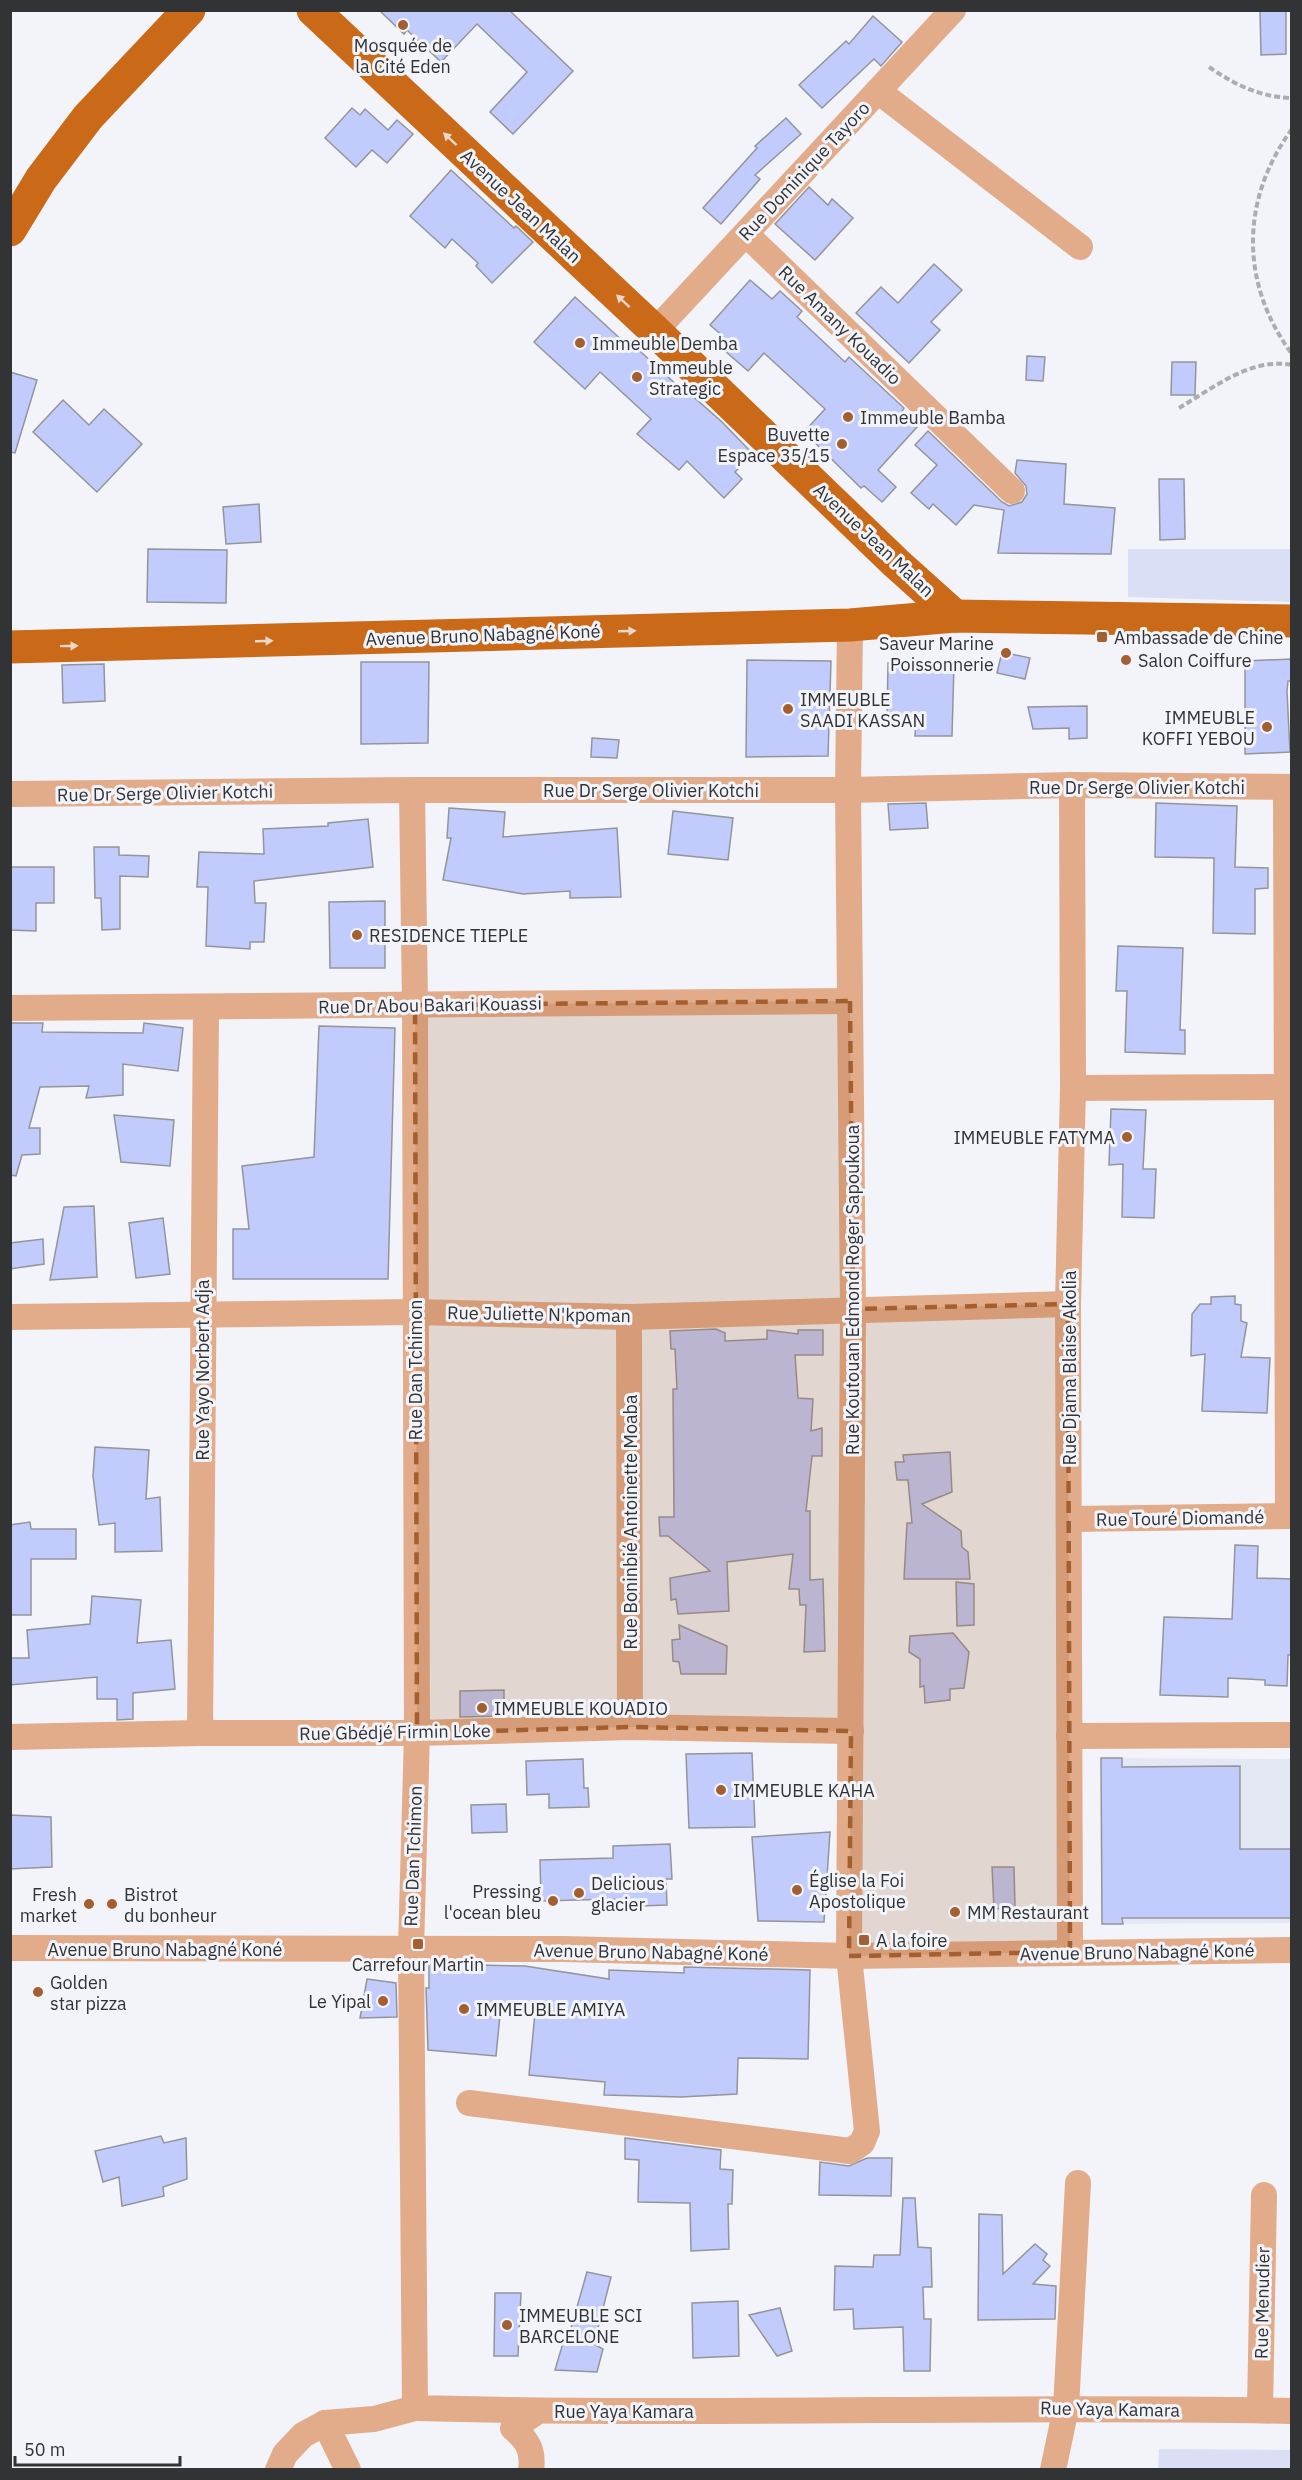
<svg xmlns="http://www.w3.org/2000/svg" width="1302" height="2480" viewBox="0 0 1302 2480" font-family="'IBM Plex Sans',sans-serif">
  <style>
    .built { fill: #e4e7f4 }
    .green { fill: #dadff5 }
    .building { fill: #c1cbfc; stroke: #94959b; stroke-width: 1.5 }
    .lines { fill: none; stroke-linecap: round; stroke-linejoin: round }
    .path { stroke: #abadb1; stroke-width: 4; stroke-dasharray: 6 3; stroke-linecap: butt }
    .minor { stroke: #e2ac8a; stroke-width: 26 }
    .major { stroke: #ca6a18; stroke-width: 33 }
    .oneway { fill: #ead8cd }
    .marked { fill: #a35f2f; fill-opacity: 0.2; stroke: #a35f2f; stroke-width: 4.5; stroke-dasharray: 12 8; stroke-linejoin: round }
    .poi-dot { fill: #a35f2f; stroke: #f2f4fa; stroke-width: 2 }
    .labels { text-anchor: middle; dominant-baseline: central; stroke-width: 6; stroke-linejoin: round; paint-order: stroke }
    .poi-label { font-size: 18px; fill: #323335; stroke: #f2f4fa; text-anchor: start }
    .street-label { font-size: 18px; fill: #323335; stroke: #f2f4fa }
  </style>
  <rect width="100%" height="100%" fill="#f2f4fa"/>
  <!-- built -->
  <path class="built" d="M1101,1758L1291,1759V1923L1102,1924Z"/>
  <!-- green -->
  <g class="green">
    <path d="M1128,549H1291V602L1128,597Z"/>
    <path d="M1159,2449L1291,2450V2469H1158Z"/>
  </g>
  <!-- building -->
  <g class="building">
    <path d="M379,10H509L573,71L513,134L490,112L527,72L477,24L441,62L407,30L404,34Z"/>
    <path d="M1260,10H1286V54L1261,55Z"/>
    <path d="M873,16L902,42L881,66L874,59L822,108L799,85L846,41L849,44Z"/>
    <path d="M352,108L360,115L365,109L388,130L397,120L413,134L387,163L372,150L356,167L325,138Z"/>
    <path d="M786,118L801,134L755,175L760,179L721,224L703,208L757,148L755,146Z"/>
    <path d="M451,170L514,228L516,226L533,242L492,283L476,266L478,263L452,239L445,248L410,216Z"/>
    <path d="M809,187L828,205L832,199L853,218L815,260L775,224Z"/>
    <path d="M934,264L962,290L931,322L940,330L909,363L856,313L881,287L898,303Z"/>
    <path d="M750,280L772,299L780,291L802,311L797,317L845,362L849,357L904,408L902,411L918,426L878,470L896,487L882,502L864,486L861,488L804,432L825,409L764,353L748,371L725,351L732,344L710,325Z"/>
    <path d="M575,297L626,344L629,341L679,387L680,385L722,422L753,454L735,472L742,479L724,498L687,461L679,470L637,434L651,419L600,372L585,389L534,342Z"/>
    <path d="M1027,356L1045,357L1043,381L1026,380Z"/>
    <path d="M1172,362H1196L1195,395H1171Z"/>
    <path d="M10,372L37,380L15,453L10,452Z"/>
    <path d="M63,400L89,425L104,409L142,444L97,492L33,432Z"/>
    <path d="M928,431L1002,502L1009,506L1022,502L1027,494L1026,486L1015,473L1017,460L1066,464L1064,504L1115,508L1111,554L998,553L1004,510L974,505L956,525L933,504L929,509L911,493L937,465L915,445Z"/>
    <path d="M1159,479H1184L1185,539L1160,540Z"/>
    <path d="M259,504L261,542L226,544L223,507Z"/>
    <path d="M148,549L227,550L226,603L147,602Z"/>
    <path d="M1002,652L1030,658L1025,679L997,673Z"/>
    <path d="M1291,659L1292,681H1288L1287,691L1290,752L1245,754V661Z"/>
    <path d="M747,660L831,661L828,756L746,757Z"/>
    <path d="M361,662H429L428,743L361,744Z"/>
    <path d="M888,663L954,664L952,736H915L916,720H887Z"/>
    <path d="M104,664L105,701L63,703L62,665Z"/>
    <path d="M1087,706V738L1069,739V728L1033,729L1028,707Z"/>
    <path d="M592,738L619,740L617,758L591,757Z"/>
    <path d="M926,803L928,828L890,830L888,804Z"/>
    <path d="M1156,803L1237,806L1235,867L1268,868V888L1255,889V934L1213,933L1214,858L1155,857Z"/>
    <path d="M449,808L505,812L503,837L617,828L621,897L570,898V891L523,894L443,880L451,838H447Z"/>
    <path d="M673,811L733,818L728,860L668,854Z"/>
    <path d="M368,819L373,867L254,881L255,903H266L264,942H250V949L206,946L208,887H197L199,852L264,854L263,829L328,826V823Z"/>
    <path d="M94,847H119V855L149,856L148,877L120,876V929L102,930L101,898H95Z"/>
    <path d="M10,867H54V903H36V931L10,930Z"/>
    <path d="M385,901V968H330L329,902Z"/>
    <path d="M1118,946L1183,948L1180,1030H1185V1054L1125,1052L1127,991H1116Z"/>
    <path d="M10,1023H43L42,1032L143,1033L144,1023L183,1028L178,1071L123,1064V1095L86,1098L89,1086L40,1087L29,1128H40V1154L22,1155L16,1176L10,1175Z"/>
    <path d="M319,1026L395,1028L388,1279H233V1229H249L242,1166L314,1157Z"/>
    <path d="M1111,1109L1146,1110L1143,1169H1156L1154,1218L1122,1217L1123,1164L1109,1165Z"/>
    <path d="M114,1115L174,1120L170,1166L121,1162Z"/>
    <path d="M94,1206L97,1277L50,1280L64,1207Z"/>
    <path d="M163,1218L170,1274L136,1278L129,1223Z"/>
    <path d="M43,1239L44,1264L10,1269V1243Z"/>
    <path d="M1235,1296V1304L1241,1305V1321L1247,1323L1241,1357L1270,1358L1267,1413L1202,1411L1205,1354L1191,1356L1192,1314L1200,1304H1211V1297Z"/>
    <path d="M716,1329L725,1333V1341L767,1339V1330L798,1334V1330H823V1355H795L798,1398L813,1399L811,1431L822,1428V1456H812L806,1511H810V1580L823,1579L825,1651L804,1652L806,1605H800L799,1589H789L793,1554L727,1562L729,1611L678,1614L676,1599L671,1600L670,1578L710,1571L668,1536H660L659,1517H674L673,1389H677L675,1349H671L670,1331Z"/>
    <path d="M95,1447L149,1450L146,1499L160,1497L162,1551L115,1552V1523L99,1525L93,1476Z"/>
    <path d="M950,1452L952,1492L922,1504L961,1531L962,1547L968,1552L970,1579H904L907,1523H912L908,1480H897L895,1462H904L903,1455Z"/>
    <path d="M30,1522L31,1529H76V1559H31V1615H10V1525Z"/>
    <path d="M1235,1545L1258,1546L1257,1578L1292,1579V1655H1288L1287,1686L1265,1685V1680L1228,1678V1697L1160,1695L1164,1617L1232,1619Z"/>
    <path d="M956,1582L974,1584V1625L957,1626Z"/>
    <path d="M92,1596L141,1600L137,1643L171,1640L175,1689L133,1693V1719L117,1720V1699H97V1677L10,1685V1658H29L27,1630L90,1624Z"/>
    <path d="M679,1625L727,1646L726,1674H681L679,1662L673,1661L672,1640L680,1639Z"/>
    <path d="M953,1633L969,1652L964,1688L950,1689V1700L925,1703L924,1686L920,1687V1659L909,1652L910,1636Z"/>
    <path d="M504,1690V1716L460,1717V1691Z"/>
    <path d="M752,1753L755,1827L689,1828L686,1754Z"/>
    <path d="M1101,1758H1122V1767L1240,1766V1849H1292V1918H1122L1123,1924H1102Z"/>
    <path d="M583,1759L584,1788H588L589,1807L549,1808V1794L527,1795L526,1761Z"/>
    <path d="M506,1804L507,1832L472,1833L471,1805Z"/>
    <path d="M10,1815L51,1817L52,1867L10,1869Z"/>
    <path d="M830,1832L824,1922L758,1921L752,1837Z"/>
    <path d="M670,1844L672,1879H666L667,1905L614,1907V1899L541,1901L540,1860L613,1858V1846Z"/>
    <path d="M992,1867H1014L1015,1908L994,1909Z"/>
    <path d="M429,1964L525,1966L609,1979V1970L684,1973V1967L810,1970L808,2059L738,2058L737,2094L681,2097L604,2095L605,2082L529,2075L535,2013L501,2005L496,2056L428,2050L426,1988H429Z"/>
    <path d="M367,1979L396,1983L397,2017L360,2018Z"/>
    <path d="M161,2136L164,2143L186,2138L187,2179L163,2187L164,2196L122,2206L119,2177L103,2182L95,2151Z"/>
    <path d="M625,2138L721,2150L720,2169L733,2170L732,2204H728L729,2249L691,2251L690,2203L638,2202L639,2160L625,2159Z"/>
    <path d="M867,2158H892L891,2196L819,2195L820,2162L849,2166Z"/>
    <path d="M903,2198H915L918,2247L931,2248L932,2287H923L924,2319H931L930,2371H904L903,2327L854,2329L853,2309L834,2310L835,2266L873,2267L874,2255H900Z"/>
    <path d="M979,2214L1002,2215L1003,2274L1035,2244L1047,2254L1043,2260L1050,2266L1033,2284L1056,2286L1055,2319L978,2320Z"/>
    <path d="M587,2272L611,2277L594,2344L603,2349L597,2372L555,2370L565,2336L569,2335Z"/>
    <path d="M495,2293H521L518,2356H494Z"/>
    <path d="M738,2301L739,2356L693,2358L692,2303Z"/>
    <path d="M780,2308L792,2351L777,2356L749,2315Z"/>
  </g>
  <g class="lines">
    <!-- path -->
    <g class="path">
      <path d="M1209,67C1235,85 1260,97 1292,98"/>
      <path d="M1292,129C1240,200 1240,284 1292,354"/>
      <path d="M1179,408C1213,388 1251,357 1292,365"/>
    </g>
    <!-- minor -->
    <g class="minor">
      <path d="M878,91L1080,247"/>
      <path d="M746,234L1012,491"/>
      <path d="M655,331L953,10"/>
      <path d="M1286,787L1288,1516"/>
      <path d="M412,790L415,1005L417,1733L411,1949L415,2408C707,2416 999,2405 1292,2411"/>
      <path d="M10,794L412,790H848L1072,785L1292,787"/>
      <path d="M10,1008L850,1001"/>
      <path d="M1073,1088L1292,1087"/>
      <path d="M10,1317L414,1312L629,1317L1068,1304"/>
      <path d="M629,1317L630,1727"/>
      <path d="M1069,1519L1292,1516"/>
      <path d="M200,1733L206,1007"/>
      <path d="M1069,1736L1292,1735"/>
      <path d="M10,1737L200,1733H417L630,1727L851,1731"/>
      <path d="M10,1948L563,1949L849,1956L1292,1950"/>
      <path d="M1070,1952L1068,1304L1073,1088L1072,785"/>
      <path d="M469,2103L850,2151L862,2143L867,2131L849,1956L853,1309L848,790L850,625"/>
      <path d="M1260,2410L1264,2195"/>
      <path d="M325,2423L348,2470"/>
      <path d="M278,2470L285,2454L303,2435L325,2423L374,2419L415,2408"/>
      <path d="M531,2470C534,2450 527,2440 513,2428L538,2411"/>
      <path d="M1053,2470L1066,2408L1078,2183"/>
    </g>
    <!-- major -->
    <g class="major">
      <path d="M313,10L655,331L896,563L955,616"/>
      <path d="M10,230L41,179L88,117L189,10"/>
      <path d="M10,647L850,625L955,616L1292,621"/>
    </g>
  </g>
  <!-- one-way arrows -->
  <defs><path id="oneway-solid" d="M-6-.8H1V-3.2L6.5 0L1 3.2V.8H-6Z" transform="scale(1.5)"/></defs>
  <g class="oneway">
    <use href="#oneway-solid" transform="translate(450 139) rotate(-137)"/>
    <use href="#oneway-solid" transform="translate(623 301) rotate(-137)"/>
    <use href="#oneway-solid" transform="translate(627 631) rotate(-2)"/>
    <use href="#oneway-solid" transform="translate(264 641) rotate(-2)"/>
    <use href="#oneway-solid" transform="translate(69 646) rotate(-1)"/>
  </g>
  <!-- marked area -->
  <path class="marked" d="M850,1001L853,1309L1068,1304L1070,1952L849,1956L851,1731L630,1727L417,1733L415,1005Z"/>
  <!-- markers -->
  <g class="poi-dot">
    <circle cx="403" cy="25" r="6"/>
    <circle cx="580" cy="343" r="6"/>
    <circle cx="637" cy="377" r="6"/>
    <circle cx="848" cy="417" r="6"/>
    <circle cx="842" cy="444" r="6"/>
    <rect x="1096" y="631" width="12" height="12" rx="3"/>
    <circle cx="1006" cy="653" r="6"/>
    <circle cx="1126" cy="660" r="6"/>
    <circle cx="788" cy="709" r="6"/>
    <circle cx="1267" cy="727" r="6"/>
    <circle cx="357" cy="935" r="6"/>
    <circle cx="1127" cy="1137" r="6"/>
    <circle cx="482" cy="1708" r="6"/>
    <circle cx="721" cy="1790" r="6"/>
    <circle cx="797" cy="1890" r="6"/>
    <circle cx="579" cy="1893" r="6"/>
    <circle cx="553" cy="1901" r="6"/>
    <circle cx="89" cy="1904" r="6"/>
    <circle cx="112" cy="1904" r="6"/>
    <circle cx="955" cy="1912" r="6"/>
    <rect x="858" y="1934" width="12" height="12" rx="3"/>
    <rect x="412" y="1938" width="12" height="12" rx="3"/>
    <circle cx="38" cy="1992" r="6"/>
    <circle cx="383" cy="2001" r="6"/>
    <circle cx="464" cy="2009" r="6"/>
    <circle cx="507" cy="2325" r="6"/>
  </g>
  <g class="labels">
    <!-- poi labels -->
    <g class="poi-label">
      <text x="403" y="45" text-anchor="middle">Mosquée de<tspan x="403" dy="21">la Cité Eden</tspan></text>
      <text x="592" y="343">Immeuble Demba</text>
      <text x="649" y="367">Immeuble<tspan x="649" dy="21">Strategic</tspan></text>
      <text x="860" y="417">Immeuble Bamba</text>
      <text x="830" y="434" text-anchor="end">Buvette<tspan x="830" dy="21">Espace 35/15</tspan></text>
      <text x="1114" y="637">Ambassade de Chine</text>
      <text x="994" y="643" text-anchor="end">Saveur Marine<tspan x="994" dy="21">Poissonnerie</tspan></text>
      <text x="1138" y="660">Salon Coiffure</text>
      <text x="800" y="699">IMMEUBLE<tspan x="800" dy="21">SAADI KASSAN</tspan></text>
      <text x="1255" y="717" text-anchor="end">IMMEUBLE<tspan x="1255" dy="21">KOFFI YEBOU</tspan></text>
      <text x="369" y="935">RESIDENCE TIEPLE</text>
      <text x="1115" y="1137" text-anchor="end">IMMEUBLE FATYMA</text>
      <text x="494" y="1708">IMMEUBLE KOUADIO</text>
      <text x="733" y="1790">IMMEUBLE KAHA</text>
      <text x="809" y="1880">Église la Foi<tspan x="809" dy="21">Apostolique</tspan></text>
      <text x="591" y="1883">Delicious<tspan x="591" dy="21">glacier</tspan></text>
      <text x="541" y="1891" text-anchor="end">Pressing<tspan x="541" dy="21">l'ocean bleu</tspan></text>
      <text x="77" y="1894" text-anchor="end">Fresh<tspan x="77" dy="21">market</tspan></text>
      <text x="124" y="1894">Bistrot<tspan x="124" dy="21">du bonheur</tspan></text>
      <text x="967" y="1912">MM Restaurant</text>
      <text x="876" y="1940">A la foire</text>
      <text x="418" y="1964" text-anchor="middle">Carrefour Martin</text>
      <text x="50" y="1982">Golden<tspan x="50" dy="21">star pizza</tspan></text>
      <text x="371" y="2001" text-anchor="end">Le Yipal</text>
      <text x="476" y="2009">IMMEUBLE AMIYA</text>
      <text x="519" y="2315">IMMEUBLE SCI<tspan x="519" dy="21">BARCELONE</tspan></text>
    </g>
    <!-- street labels -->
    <g class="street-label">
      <text transform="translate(804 171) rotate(-47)">Rue Dominique Tayoro</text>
      <text transform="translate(521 206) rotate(43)">Avenue Jean Malan</text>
      <text transform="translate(840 325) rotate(44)">Rue Amany Kouadio</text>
      <text transform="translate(874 540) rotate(43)">Avenue Jean Malan</text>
      <text transform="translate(483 635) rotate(-2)">Avenue Bruno Nabagné Koné</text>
      <text x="1137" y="787">Rue Dr Serge Olivier Kotchi</text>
      <text x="651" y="790">Rue Dr Serge Olivier Kotchi</text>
      <text transform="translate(165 793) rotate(-1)">Rue Dr Serge Olivier Kotchi</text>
      <text transform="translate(430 1005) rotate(-1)">Rue Dr Abou Bakari Kouassi</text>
      <text transform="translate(852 1290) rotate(-90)">Rue Koutouan Edmond Roger Sapoukoua</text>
      <text transform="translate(539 1314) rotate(1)">Rue Juliette N'kpoman</text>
      <text transform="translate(1069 1368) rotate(-90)">Rue Djama Blaise Akolia</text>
      <text transform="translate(202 1370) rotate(-90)">Rue Yayo Norbert Adja</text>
      <text transform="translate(415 1370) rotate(-90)">Rue Dan Tchimon</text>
      <text transform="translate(1180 1518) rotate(-1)">Rue Touré Diomandé</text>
      <text transform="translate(630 1522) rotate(-90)">Rue Boninbié Antoinette Moaba</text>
      <text transform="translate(395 1732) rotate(-1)">Rue Gbédjé Firmin Loke</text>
      <text transform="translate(413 1856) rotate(-88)">Rue Dan Tchimon</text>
      <text x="165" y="1949">Avenue Bruno Nabagné Koné</text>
      <text transform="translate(651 1952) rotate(1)">Avenue Bruno Nabagné Koné</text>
      <text transform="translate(1137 1952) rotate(-1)">Avenue Bruno Nabagné Koné</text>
      <text transform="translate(1262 2303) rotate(-89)">Rue Menudier</text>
      <text transform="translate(1110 2409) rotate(1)">Rue Yaya Kamara</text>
      <text x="624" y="2411">Rue Yaya Kamara</text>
    </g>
  </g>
  <!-- border -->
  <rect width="1302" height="2480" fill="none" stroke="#323335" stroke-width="24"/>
  <!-- scale -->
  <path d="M15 2456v9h165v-9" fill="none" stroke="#323335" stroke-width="3"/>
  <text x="24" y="2456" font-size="18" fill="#323335" stroke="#f2f4fa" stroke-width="4.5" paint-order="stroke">50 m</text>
</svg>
